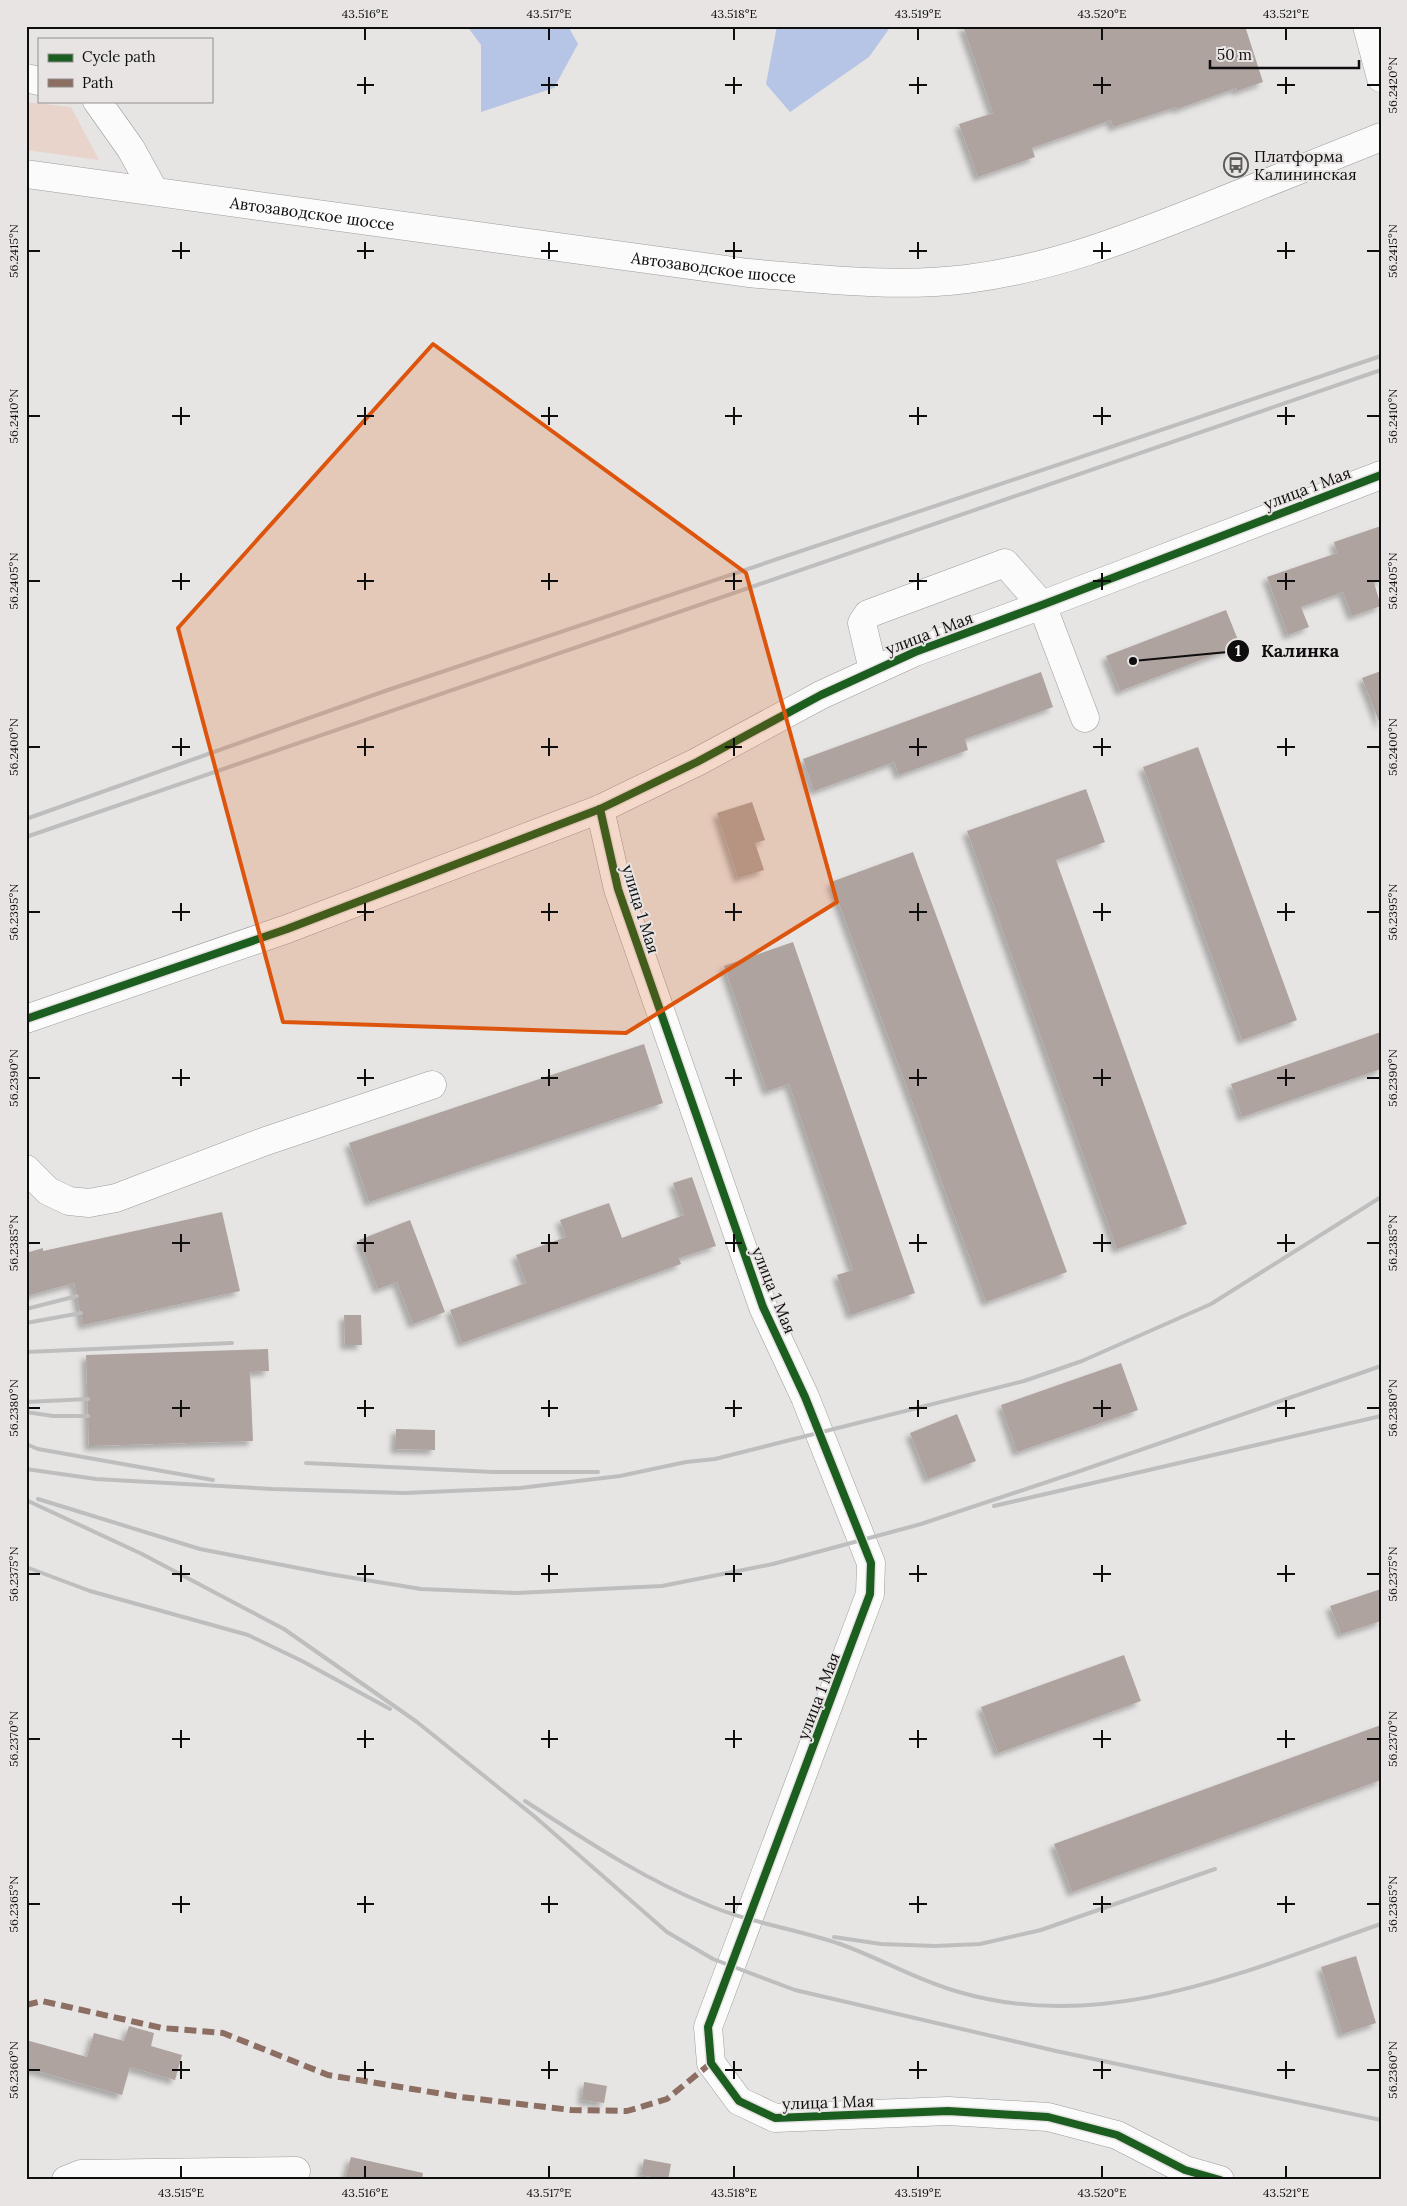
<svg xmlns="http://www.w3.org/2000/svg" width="1407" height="2206" viewBox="0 0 1407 2206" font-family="Lora,serif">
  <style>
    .green { fill: #e9d4cc }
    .water { fill: #b6c4e5 }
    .building { fill: #aea39f; filter: url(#shadow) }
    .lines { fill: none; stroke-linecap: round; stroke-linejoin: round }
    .minor-casing { stroke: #9e9c9b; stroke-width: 29 }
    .major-casing { stroke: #9e9c9b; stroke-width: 29 }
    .minor { stroke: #fbfbfb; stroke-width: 28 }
    .major { stroke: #fbfbfb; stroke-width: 28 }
    .rail { stroke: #bebebe; stroke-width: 4 }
    .quiet { stroke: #8d6e63; stroke-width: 6; stroke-dasharray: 12 6; stroke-linecap: butt }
    .cycleway-casing { stroke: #e8e4e3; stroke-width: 11 }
    .cycleway { stroke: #1b5e20; stroke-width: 8 }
    .marked { fill: #dd550c; fill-opacity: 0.2; stroke: #dd550c; stroke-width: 4; stroke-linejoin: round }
    .ticks { fill: none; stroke: #0f0e0e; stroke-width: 2 }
    .labels { text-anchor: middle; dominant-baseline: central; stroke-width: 4; stroke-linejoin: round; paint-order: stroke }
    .poi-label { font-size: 16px; fill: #0f0e0e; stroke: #e8e4e3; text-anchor: start }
    .street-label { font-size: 16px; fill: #0f0e0e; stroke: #e8e4e3 }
    .leader { fill: none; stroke: #0f0e0e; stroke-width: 2 }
    .callout-dot { fill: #0f0e0e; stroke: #e8e4e3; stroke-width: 2 }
    .mark-label { font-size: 15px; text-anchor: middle; font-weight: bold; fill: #fff }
    .callout-label { font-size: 18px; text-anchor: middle; font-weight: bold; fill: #0f0e0e; stroke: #e8e4e3; stroke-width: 4; stroke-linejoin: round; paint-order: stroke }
    .neatline { fill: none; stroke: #0f0e0e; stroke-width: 2 }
    .ticks-label { font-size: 12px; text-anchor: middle; fill: #0f0e0e }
  </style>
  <defs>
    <filter id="shadow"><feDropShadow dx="-4.5" dy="4.5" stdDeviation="2.5" flood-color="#0004"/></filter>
  </defs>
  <rect width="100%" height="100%" fill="#e7e5e4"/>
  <!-- green -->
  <path class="green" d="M26,102L71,107L99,160L26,150Z"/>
  <!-- water -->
  <g class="water">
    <path d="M467,26H568L578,44L554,88L481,112V45Z"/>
    <path d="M777,26H891L869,57L790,112L766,84Z"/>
  </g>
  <!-- building -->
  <g class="building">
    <path d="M963,26H1245L1263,82L1237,91L1236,88L1177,109L1176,107L1113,127L1111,120L1032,148L1035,157L978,177L959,124L993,113Z"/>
    <path d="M1381,526V580L1374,583L1381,606L1352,616L1343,592L1301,607L1309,627L1288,635L1267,577L1337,553L1334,542Z"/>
    <path d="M1226,610L1240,645L1120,691L1106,656Z"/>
    <path d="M1381,671V724H1380L1362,678Z"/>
    <path d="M1041,672L1053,707L965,739L968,750L899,775L894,762L814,791L803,759Z"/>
    <path d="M1198,747L1297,1020L1242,1040L1143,767Z"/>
    <path d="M1086,789L1105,842L1056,860L1187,1224L1117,1249L967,831Z"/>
    <path d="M752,802L765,840L755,843L764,870L738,878L717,813Z"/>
    <path d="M913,852L1067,1272L986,1302L831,882Z"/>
    <path d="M793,942L915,1293L851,1315L837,1275L853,1270L789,1084L767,1091L724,966Z"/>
    <path d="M1381,1032V1069L1242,1117L1231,1084Z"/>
    <path d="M644,1044L663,1103L369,1202L349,1143Z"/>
    <path d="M692,1177L716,1246L679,1258L681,1264L462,1343L450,1310L526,1283L516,1255L566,1237L560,1220L609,1203L622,1238L684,1215L673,1183Z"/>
    <path d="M222,1212L240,1291L83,1325L74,1283L26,1296V1253L43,1248V1251Z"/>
    <path d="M410,1220L445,1312L413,1324L397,1282L378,1289L359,1240Z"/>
    <path d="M344,1315H361L362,1345H345Z"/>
    <path d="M268,1349L269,1371L250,1372L253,1441L89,1446L86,1355Z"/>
    <path d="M1121,1363L1138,1410L1017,1452L1001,1405Z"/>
    <path d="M957,1414L976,1461L928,1479L910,1433Z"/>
    <path d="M396,1429L435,1430V1450L395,1449Z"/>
    <path d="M1381,1589V1621L1341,1634L1330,1606Z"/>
    <path d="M1124,1655L1141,1701L998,1753L981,1707Z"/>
    <path d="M1381,1725V1780L1072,1892L1054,1844Z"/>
    <path d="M1356,1956L1376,2023L1342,2034L1321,1967Z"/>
    <path d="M129,2026L154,2033L151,2046L182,2055L175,2080L130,2067L122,2095L26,2068V2040L87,2057L94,2033L124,2041Z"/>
    <path d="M584,2082L607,2086L604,2103L582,2100Z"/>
    <path d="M351,2157L423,2173L422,2180H345Z"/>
    <path d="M644,2159L671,2164L668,2180L641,2175Z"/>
  </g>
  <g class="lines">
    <defs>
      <g id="minor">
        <path d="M1367,26L1381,78"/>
        <path d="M26,78L39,81"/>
        <path d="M97,101L131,149L154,191"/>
        <path d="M873,670L862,623L868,614L1005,563L1042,605L1085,718"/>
        <path d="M600,809L618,889L763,1307L805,1397L871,1563L870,1594L708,2027L711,2063L739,2101L775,2118L948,2111L1048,2117L1117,2135L1185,2170L1220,2180"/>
        <path d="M26,1019L287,929L600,809L697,762L821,695L915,652L1042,605L1381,475"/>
        <path d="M26,1169L48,1191L69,1201L89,1203L116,1198L266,1141L432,1085"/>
        <path d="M66,2180L81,2174L296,2171"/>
      </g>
      <g id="major">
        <path id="s1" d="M26,174L748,273C821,279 895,288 967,279C1054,268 1128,238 1209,206C1266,183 1324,160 1381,137"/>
      </g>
    </defs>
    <!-- minor casing -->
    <use href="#minor" class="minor-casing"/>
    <!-- major casing -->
    <use href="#major" class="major-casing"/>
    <!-- minor -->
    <use href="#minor" class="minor"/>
    <!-- major -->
    <use href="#major" class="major"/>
    <!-- rail -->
    <g class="rail">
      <path d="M26,819L385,691L1381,356"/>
      <path d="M26,837L1381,370"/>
      <path d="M26,1309L77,1296"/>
      <path d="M26,1323L81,1313"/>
      <path d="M26,1352L232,1343"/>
      <path d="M26,1402L88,1399"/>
      <path d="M26,1412L53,1416H88"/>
      <path d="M26,1444L38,1449L213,1480"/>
      <path d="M306,1463L493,1472H598"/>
      <path d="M26,1469L96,1479L272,1489L405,1493L520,1488L620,1476L686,1462L715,1459L1024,1381L1082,1361L1211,1304L1381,1197"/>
      <path d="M38,1499L200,1549L329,1574L421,1589L517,1593L662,1586L773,1564L921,1524L1080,1471L1381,1366"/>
      <path d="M26,1500L142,1554L284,1629L417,1722L534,1816L667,1932L713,1959L795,1990L1056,2051L1381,2120"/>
      <path d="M994,1506L1381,1416"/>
      <path d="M26,1567L90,1591L248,1635L302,1661L390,1709"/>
      <path d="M525,1801C584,1839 643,1879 708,1905C750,1923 797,1929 840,1944C880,1958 918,1981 959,1992C1105,2035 1245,1971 1381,1924"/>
      <path d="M834,1937L881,1944L935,1946L980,1944L1041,1930L1215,1869"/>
    </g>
    <!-- quiet -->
    <path class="quiet" d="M26,2005L42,2001L162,2028L223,2033L328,2075L461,2097L571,2110L627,2111L667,2099L711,2063"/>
    <defs>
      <g id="cycleway">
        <path d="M600,809L618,889L763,1307L805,1397L871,1563L870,1594L708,2027L711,2063L739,2101L775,2118L948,2111L1048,2117L1117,2135L1185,2170L1220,2180"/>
        <path d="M26,1019L287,929L600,809L697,762L821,695L915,652L1042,605L1381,475"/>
      </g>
    </defs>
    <!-- cycleway casing -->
    <use href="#cycleway" class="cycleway-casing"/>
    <!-- cycleway -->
    <use href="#cycleway" class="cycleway"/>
  </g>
  <!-- marked area -->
  <path class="marked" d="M433,344L746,573L837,902L626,1033L283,1022L178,628Z"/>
  <!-- ticks -->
  <path class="ticks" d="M365,28V40M549,28V40M734,28V40M918,28V40M1102,28V40M1286,28V40M365,77V94M549,77V94M734,77V94M918,77V94M1102,77V94M1286,77V94M357,85H374M541,85H558M725,85H742M909,85H927M1093,85H1111M1277,85H1295M1367,85H1380M181,242V259M365,242V259M549,242V259M734,242V259M918,242V259M1102,242V259M1286,242V259M28,251H40M172,251H190M357,251H374M541,251H558M725,251H742M909,251H927M1093,251H1111M1277,251H1295M1367,251H1380M181,407V425M365,407V425M549,407V425M734,407V425M918,407V425M1102,407V425M1286,407V425M28,416H40M172,416H190M357,416H374M541,416H558M725,416H742M909,416H927M1093,416H1111M1277,416H1295M1367,416H1380M181,573V590M365,573V590M549,573V590M734,573V590M918,573V590M1102,573V590M1286,573V590M28,581H40M172,581H190M357,581H374M541,581H558M725,581H742M909,581H927M1093,581H1111M1277,581H1295M1367,581H1380M181,738V756M365,738V756M549,738V756M734,738V756M918,738V756M1102,738V756M1286,738V756M28,747H40M172,747H190M357,747H374M541,747H558M725,747H742M909,747H927M1093,747H1111M1277,747H1295M1367,747H1380M181,903V921M365,903V921M549,903V921M734,903V921M918,903V921M1102,903V921M1286,903V921M28,912H40M172,912H190M357,912H374M541,912H558M725,912H742M909,912H927M1093,912H1111M1277,912H1295M1367,912H1380M181,1069V1086M365,1069V1086M549,1069V1086M734,1069V1086M918,1069V1086M1102,1069V1086M1286,1069V1086M28,1078H40M172,1078H190M357,1078H374M541,1078H558M725,1078H742M909,1078H927M1093,1078H1111M1277,1078H1295M1367,1078H1380M181,1234V1252M365,1234V1252M549,1234V1252M734,1234V1252M918,1234V1252M1102,1234V1252M1286,1234V1252M28,1243H40M172,1243H190M357,1243H374M541,1243H558M725,1243H742M909,1243H927M1093,1243H1111M1277,1243H1295M1367,1243H1380M181,1400V1417M365,1400V1417M549,1400V1417M734,1400V1417M918,1400V1417M1102,1400V1417M1286,1400V1417M28,1408H40M172,1408H190M357,1408H374M541,1408H558M725,1408H742M909,1408H927M1093,1408H1111M1277,1408H1295M1367,1408H1380M181,1565V1582M365,1565V1582M549,1565V1582M734,1565V1582M918,1565V1582M1102,1565V1582M1286,1565V1582M28,1574H40M172,1574H190M357,1574H374M541,1574H558M725,1574H742M909,1574H927M1093,1574H1111M1277,1574H1295M1367,1574H1380M181,1730V1748M365,1730V1748M549,1730V1748M734,1730V1748M918,1730V1748M1102,1730V1748M1286,1730V1748M28,1739H40M172,1739H190M357,1739H374M541,1739H558M725,1739H742M909,1739H927M1093,1739H1111M1277,1739H1295M1367,1739H1380M181,1896V1913M365,1896V1913M549,1896V1913M734,1896V1913M918,1896V1913M1102,1896V1913M1286,1896V1913M28,1904H40M172,1904H190M357,1904H374M541,1904H558M725,1904H742M909,1904H927M1093,1904H1111M1277,1904H1295M1367,1904H1380M181,2061V2079M365,2061V2079M549,2061V2079M734,2061V2079M918,2061V2079M1102,2061V2079M1286,2061V2079M28,2070H40M172,2070H190M357,2070H374M541,2070H558M725,2070H742M909,2070H927M1093,2070H1111M1277,2070H1295M1367,2070H1380M181,2166V2178M365,2166V2178M549,2166V2178M734,2166V2178M918,2166V2178M1102,2166V2178M1286,2166V2178"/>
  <!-- icons -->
  <defs>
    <symbol id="bus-ring" viewBox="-11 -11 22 22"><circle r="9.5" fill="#e8e4e3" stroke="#5b5959" stroke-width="1.5"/><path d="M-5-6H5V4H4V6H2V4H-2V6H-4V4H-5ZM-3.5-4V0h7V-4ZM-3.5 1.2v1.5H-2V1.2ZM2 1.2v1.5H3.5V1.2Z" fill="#5b5959"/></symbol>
  </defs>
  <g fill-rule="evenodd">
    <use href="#bus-ring" x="1222" y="151" width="28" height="28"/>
  </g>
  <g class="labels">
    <!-- poi labels -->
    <g class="poi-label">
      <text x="1254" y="156">Платформа<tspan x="1254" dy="18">Калининская</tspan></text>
    </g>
    <!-- street labels -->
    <g class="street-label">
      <text stroke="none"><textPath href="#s1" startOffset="289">Автозаводское шоссе</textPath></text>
      <text stroke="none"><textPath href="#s1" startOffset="694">Автозаводское шоссе</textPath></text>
      <text transform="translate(1307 488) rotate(-21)">улица 1 Мая</text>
      <text transform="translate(929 633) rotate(-21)">улица 1 Мая</text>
      <text transform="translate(641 909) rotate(73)">улица 1 Мая</text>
      <text transform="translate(774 1290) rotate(68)">улица 1 Мая</text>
      <text transform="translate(818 1696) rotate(-69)">улица 1 Мая</text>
      <text transform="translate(828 2102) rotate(-2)">улица 1 Мая</text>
    </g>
  </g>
  <!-- callouts -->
  <path class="leader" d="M1133 661L1238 651"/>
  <g class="callout-dot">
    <circle cx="1133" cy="661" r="5"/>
    <circle cx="1238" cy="651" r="12"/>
  </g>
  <g class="mark-label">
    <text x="1238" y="656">1</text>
  </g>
  <g class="callout-label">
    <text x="1300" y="657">Калинка</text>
  </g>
  <!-- border -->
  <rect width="1407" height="2206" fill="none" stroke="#e8e4e3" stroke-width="55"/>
  <!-- legend -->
  <rect x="38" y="38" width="175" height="65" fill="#e8e4e3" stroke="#918e8e"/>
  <rect x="48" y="54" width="25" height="8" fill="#1b5e20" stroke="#918e8e"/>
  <text x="82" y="62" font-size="15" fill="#0f0e0e">Cycle path</text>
  <rect x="48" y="79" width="25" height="8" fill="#8d6e63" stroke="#918e8e"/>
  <text x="82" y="88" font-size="15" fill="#0f0e0e">Path</text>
  <!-- scale -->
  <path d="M1210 60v8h149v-8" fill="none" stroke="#0f0e0e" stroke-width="2.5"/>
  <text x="1217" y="60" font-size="15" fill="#0f0e0e" stroke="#e8e4e3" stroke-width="4" paint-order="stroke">50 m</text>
  <rect x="28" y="28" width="1352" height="2150" class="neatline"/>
  <g class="ticks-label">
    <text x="365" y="18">43.516°E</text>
    <text x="549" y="18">43.517°E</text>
    <text x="734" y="18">43.518°E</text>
    <text x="918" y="18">43.519°E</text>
    <text x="1102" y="18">43.520°E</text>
    <text x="1286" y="18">43.521°E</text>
    <text transform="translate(1393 85) rotate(-90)" y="4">56.2420°N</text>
    <text transform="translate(14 251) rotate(-90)" y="4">56.2415°N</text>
    <text transform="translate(1393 251) rotate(-90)" y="4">56.2415°N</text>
    <text transform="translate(14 416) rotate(-90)" y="4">56.2410°N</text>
    <text transform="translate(1393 416) rotate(-90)" y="4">56.2410°N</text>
    <text transform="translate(14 581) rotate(-90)" y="4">56.2405°N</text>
    <text transform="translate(1393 581) rotate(-90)" y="4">56.2405°N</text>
    <text transform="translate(14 747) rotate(-90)" y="4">56.2400°N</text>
    <text transform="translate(1393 747) rotate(-90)" y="4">56.2400°N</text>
    <text transform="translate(14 912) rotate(-90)" y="4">56.2395°N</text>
    <text transform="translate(1393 912) rotate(-90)" y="4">56.2395°N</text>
    <text transform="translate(14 1078) rotate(-90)" y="4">56.2390°N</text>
    <text transform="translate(1393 1078) rotate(-90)" y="4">56.2390°N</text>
    <text transform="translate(14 1243) rotate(-90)" y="4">56.2385°N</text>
    <text transform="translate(1393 1243) rotate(-90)" y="4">56.2385°N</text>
    <text transform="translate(14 1408) rotate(-90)" y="4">56.2380°N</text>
    <text transform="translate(1393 1408) rotate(-90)" y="4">56.2380°N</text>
    <text transform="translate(14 1574) rotate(-90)" y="4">56.2375°N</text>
    <text transform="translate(1393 1574) rotate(-90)" y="4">56.2375°N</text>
    <text transform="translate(14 1739) rotate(-90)" y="4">56.2370°N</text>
    <text transform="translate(1393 1739) rotate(-90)" y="4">56.2370°N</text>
    <text transform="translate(14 1904) rotate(-90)" y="4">56.2365°N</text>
    <text transform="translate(1393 1904) rotate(-90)" y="4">56.2365°N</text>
    <text transform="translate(14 2070) rotate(-90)" y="4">56.2360°N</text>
    <text transform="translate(1393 2070) rotate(-90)" y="4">56.2360°N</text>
    <text x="181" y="2197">43.515°E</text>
    <text x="365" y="2197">43.516°E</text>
    <text x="549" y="2197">43.517°E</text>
    <text x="734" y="2197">43.518°E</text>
    <text x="918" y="2197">43.519°E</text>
    <text x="1102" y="2197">43.520°E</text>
    <text x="1286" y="2197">43.521°E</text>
  </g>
</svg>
